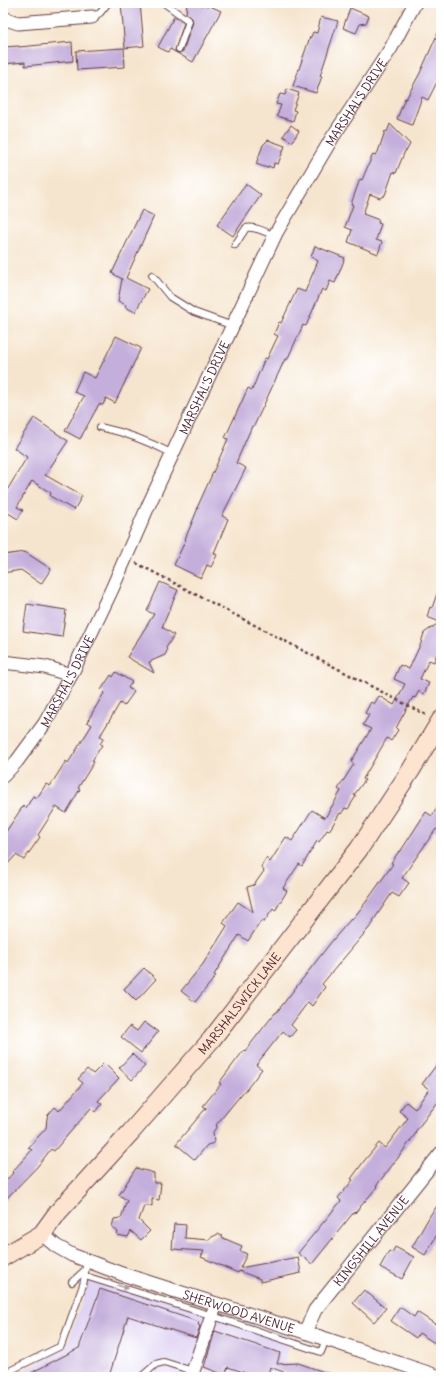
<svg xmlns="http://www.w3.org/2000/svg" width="444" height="1380" viewBox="0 0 444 1380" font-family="Delius,sans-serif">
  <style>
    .built { fill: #e0d4f4 }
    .building { fill: #c4aedb }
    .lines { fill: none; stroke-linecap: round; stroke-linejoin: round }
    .lane-casing { stroke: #643d43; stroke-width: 8 }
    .street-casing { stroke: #643d43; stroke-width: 15 }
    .secondary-casing { stroke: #643d43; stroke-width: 20 }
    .path { stroke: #643d43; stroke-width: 2.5; stroke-dasharray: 3 3; stroke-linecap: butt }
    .lane { stroke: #fff; stroke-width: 6 }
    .street { stroke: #fff; stroke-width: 13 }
    .secondary { stroke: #fde4d1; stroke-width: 18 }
    .oneway { fill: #ae9aa0 }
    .labels { text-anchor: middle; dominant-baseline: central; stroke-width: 3.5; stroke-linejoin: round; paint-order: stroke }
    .street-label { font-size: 12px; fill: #4a1f2b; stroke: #fff }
  </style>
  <rect width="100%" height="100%" fill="#fff"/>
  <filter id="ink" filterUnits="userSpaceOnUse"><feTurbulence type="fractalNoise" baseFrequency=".025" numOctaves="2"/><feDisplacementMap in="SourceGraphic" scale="8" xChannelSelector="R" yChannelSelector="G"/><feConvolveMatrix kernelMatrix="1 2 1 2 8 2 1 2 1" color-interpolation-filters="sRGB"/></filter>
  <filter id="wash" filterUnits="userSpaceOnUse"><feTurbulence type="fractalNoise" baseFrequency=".012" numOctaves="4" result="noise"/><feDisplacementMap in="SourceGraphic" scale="16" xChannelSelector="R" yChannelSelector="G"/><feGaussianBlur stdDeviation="0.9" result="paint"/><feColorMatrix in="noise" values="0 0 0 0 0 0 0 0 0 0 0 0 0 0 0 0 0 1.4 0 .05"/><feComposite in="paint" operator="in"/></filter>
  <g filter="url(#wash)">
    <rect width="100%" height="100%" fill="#f6e5ce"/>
    <!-- built -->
    <path class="built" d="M90,1277L291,1337L280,1377H230L203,1370L195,1377H9L66,1349Z"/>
    <g id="blocks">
      <!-- building -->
      <g class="building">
        <path d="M121,3H140L144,46L125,48Z"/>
        <path d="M187,4L210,6L221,11L193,62L170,49L168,52L158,47L174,17L184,23L175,50L176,52L179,53L183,51L193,22L192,18L186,13Z"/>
        <path d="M350,8L369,16L366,23L360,24L356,33L343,28Z"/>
        <path d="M321,17L338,21L320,76H322L316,93L293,86L310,37H311L313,32L317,33Z"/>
        <path d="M441,26V74L428,100L422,97L412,125L397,119L405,98L406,99L420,73Z"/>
        <path d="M72,42L73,61L25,66V62L3,64V47L19,46V47Z"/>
        <path d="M124,48L125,67L77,70L76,51Z"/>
        <path d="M287,89L299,93L293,110L296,111L293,121L277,116L281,105L276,104L280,94L285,95Z"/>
        <path d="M390,124L410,144L407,150L405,151L396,173L393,172L385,195L380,198L370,194L363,214L379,220L378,223L381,224L376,240L382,242L378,254L348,242L352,230L345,227L353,205L351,204L360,179L362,180L373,154L376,155L378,152L385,131L387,132Z"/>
        <path d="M291,125L299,131L292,142L283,136Z"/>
        <path d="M268,140L285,146L278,164L274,163L273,168L268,166L267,168L256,164L263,145Z"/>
        <path d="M246,184L261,195L233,236L217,225Z"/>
        <path d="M142,210L154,216L126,278L148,289L135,312L125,307L126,305L118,301L122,279L112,273Z"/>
        <path d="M315,246L345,258L335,283L330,281L326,291L322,289L306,326L303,325L287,360L285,359L254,426H252L236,463L246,468L222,516L228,519L214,553L217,555L211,567L207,565L201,578L174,565L186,539H185L191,525L198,508H197L228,439L225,438L248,388L252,390L265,358L267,359L278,336L274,334L279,322L281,323L297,289L305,292L318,261L311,257Z"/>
        <path d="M116,336L141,348L115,403L106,398L103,405L99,404L80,439L65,431L84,396L74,392L83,372L95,378Z"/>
        <path d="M34,418L68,441L45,475L82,496L74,510L50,496L51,493L32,481L17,507L23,510L18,519L3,510V497L27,457L14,448Z"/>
        <path d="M25,552L51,569L41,584L21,570L3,573V555Z"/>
        <path d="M160,582L178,590L162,627L174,635L166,648L167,651L165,655L149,662L154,673L127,657L154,614L147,611Z"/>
        <path d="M439,588H441V642L434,662L429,660L420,679L429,683L424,694L419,691L415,698L413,697L396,728L398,730L391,741L387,738L363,779L365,780L354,795L356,796L348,809L345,808L341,814L340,813L329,831L327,830L319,842L317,841L302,866L299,864L283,888L287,891L275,911L273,909L264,922L261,921L248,941L239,935L214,975L216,976L195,1002L181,991L203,964L227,926L223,923L238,902L253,912L247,887L254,885L264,871L261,867L266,858L270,862L286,837L292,841L312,810L325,818L341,791L338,789L354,764L351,762L371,729L363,725L369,715L365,713L371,702L374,704L379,696L394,705L405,684L394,679L400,665L409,669L421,643L424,633L440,622L427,617L430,607L432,608Z"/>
        <path d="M27,604L66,610L62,637L23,631Z"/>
        <path d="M116,672L132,682L128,688L134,692L124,706L120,703L100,736L104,738L100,744L102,745L92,761L94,762L78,788L80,789L66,813L56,807L38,835L40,837L24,860L16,855L3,869V836L23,806L26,808L33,796L37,798L46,784L50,786L66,761L68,763L92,725L87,722L104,693L101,690L111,675L113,677Z"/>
        <path d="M441,800V832L436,829L402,878L409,883L399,897L392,893L373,921L374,922L322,984L325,987L312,1006L308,1002L291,1025L296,1030L290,1037L283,1031L256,1065L262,1069L246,1090H245L216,1125L217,1126L213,1132L214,1143L207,1145L195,1160L176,1144L206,1108L203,1106L221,1084L219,1083L244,1050L245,1051L275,1013H276L332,941L351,919L352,920L366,902L393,864L391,863L399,851L400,852L426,812L432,816Z"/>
        <path d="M144,968L156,979L136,1001L124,989Z"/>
        <path d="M144,1022L158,1032L141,1053L121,1037L130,1026L137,1031Z"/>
        <path d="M132,1054L145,1066L132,1080L119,1068Z"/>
        <path d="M441,1059V1098L415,1132L416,1133L398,1158L376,1186L377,1187L355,1213L354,1212L312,1264L298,1253L341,1201L338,1198L353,1180L351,1179L364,1161L379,1143L385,1148L408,1118L399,1111L406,1102L415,1109L429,1089L422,1084Z"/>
        <path d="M104,1063L119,1078L98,1101L102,1104L96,1112L91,1108L54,1151L51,1149L37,1167L3,1202V1184L13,1173L12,1172L32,1150L28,1148L46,1128L47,1118L48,1115L55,1107L59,1111L83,1083L78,1079L87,1069L93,1074Z"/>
        <path d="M136,1168L154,1173V1183H161L159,1200L152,1199V1206H144L139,1220L150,1231L141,1240L131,1231L128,1237L117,1235L118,1232L112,1227L114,1219L121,1218L127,1200L119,1195Z"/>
        <path d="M441,1201V1228L425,1255L412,1247L431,1214Z"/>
        <path d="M174,1224L186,1225L185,1238L209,1240L210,1238L218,1234L222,1236L223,1238L242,1246L240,1251L247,1254L240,1268L298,1257L301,1273L260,1282V1279L239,1271L238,1273L201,1257L204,1251L172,1249Z"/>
        <path d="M395,1247L414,1257L402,1279L380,1267L389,1251L392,1253Z"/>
        <path d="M100,1289L199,1322L198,1325L200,1326L196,1338L128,1316L110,1373L103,1377H23L79,1348Z"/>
        <path d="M364,1290L386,1308L374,1322L353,1303Z"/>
        <path d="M400,1307L414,1317L417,1312L441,1328V1347L419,1333L416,1338L391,1321Z"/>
        <path d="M215,1331L280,1353L277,1364L298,1363L333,1375V1377H289V1374L270,1367L267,1377H258L228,1367L225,1375L204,1367Z"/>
      </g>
    </g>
  </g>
  <g filter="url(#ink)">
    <use href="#blocks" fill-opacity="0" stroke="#643d43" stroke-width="1"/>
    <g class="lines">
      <defs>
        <g id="lane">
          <path d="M164,3L189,21L179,49"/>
          <path d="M92,17L100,13L108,3"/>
          <path d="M235,245L246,228C255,226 266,232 274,236"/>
          <path d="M152,275L170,297L194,312L233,326"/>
          <path d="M100,427C128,433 148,441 173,454"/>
          <path d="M85,1276L213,1316L321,1352L326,1339"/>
          <path d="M72,1282L84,1271"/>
          <path d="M3,1374L61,1346L83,1285C85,1277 85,1270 87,1261"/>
          <path d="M141,1377L156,1364L164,1362L193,1371"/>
        </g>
        <g id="street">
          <path d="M3,18L18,23L92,17"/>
          <path d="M3,662L45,667L71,675"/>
          <path id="s1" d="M3,776L17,761L45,723L71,675L112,589L150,502L276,233L332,138L391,48L415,3"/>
          <path id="s2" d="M42,1234L56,1246L72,1255L122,1274L305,1332L440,1377"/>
          <path id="s3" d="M305,1332L315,1310L441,1153"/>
          <path d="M191,1377L216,1304"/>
        </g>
        <g id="secondary">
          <path id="s4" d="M3,1257L42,1234L58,1212L130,1133L211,1040L359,849L411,770L441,720"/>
        </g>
      </defs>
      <!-- lane casing -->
      <use href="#lane" class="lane-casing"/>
      <!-- street casing -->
      <use href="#street" class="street-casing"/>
      <!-- secondary casing -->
      <use href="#secondary" class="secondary-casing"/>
      <!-- path -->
      <path class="path" d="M136,563L428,716"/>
      <!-- lane -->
      <use href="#lane" class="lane"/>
      <!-- street -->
      <use href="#street" class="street"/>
      <!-- secondary -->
      <use href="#secondary" class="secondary"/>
    </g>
    <!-- one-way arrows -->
    <defs><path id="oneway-solid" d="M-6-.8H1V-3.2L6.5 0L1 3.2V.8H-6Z"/></defs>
    <use class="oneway" href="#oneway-solid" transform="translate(123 1287) rotate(17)"/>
  </g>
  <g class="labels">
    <!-- street labels -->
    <g class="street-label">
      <text stroke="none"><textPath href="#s1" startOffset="763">MARSHAL'S DRIVE</textPath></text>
      <text stroke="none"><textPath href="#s1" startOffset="439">MARSHAL'S DRIVE</textPath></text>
      <text stroke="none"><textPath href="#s1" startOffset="115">MARSHAL'S DRIVE</textPath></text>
      <text stroke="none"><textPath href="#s4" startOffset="349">MARSHALSWICK LANE</textPath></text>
      <text stroke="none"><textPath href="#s3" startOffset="113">KINGSHILL AVENUE</textPath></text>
      <text stroke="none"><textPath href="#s2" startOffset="213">SHERWOOD AVENUE</textPath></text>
    </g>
  </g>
  <!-- margin -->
  <rect width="444" height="1380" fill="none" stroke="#fff" stroke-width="16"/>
</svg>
